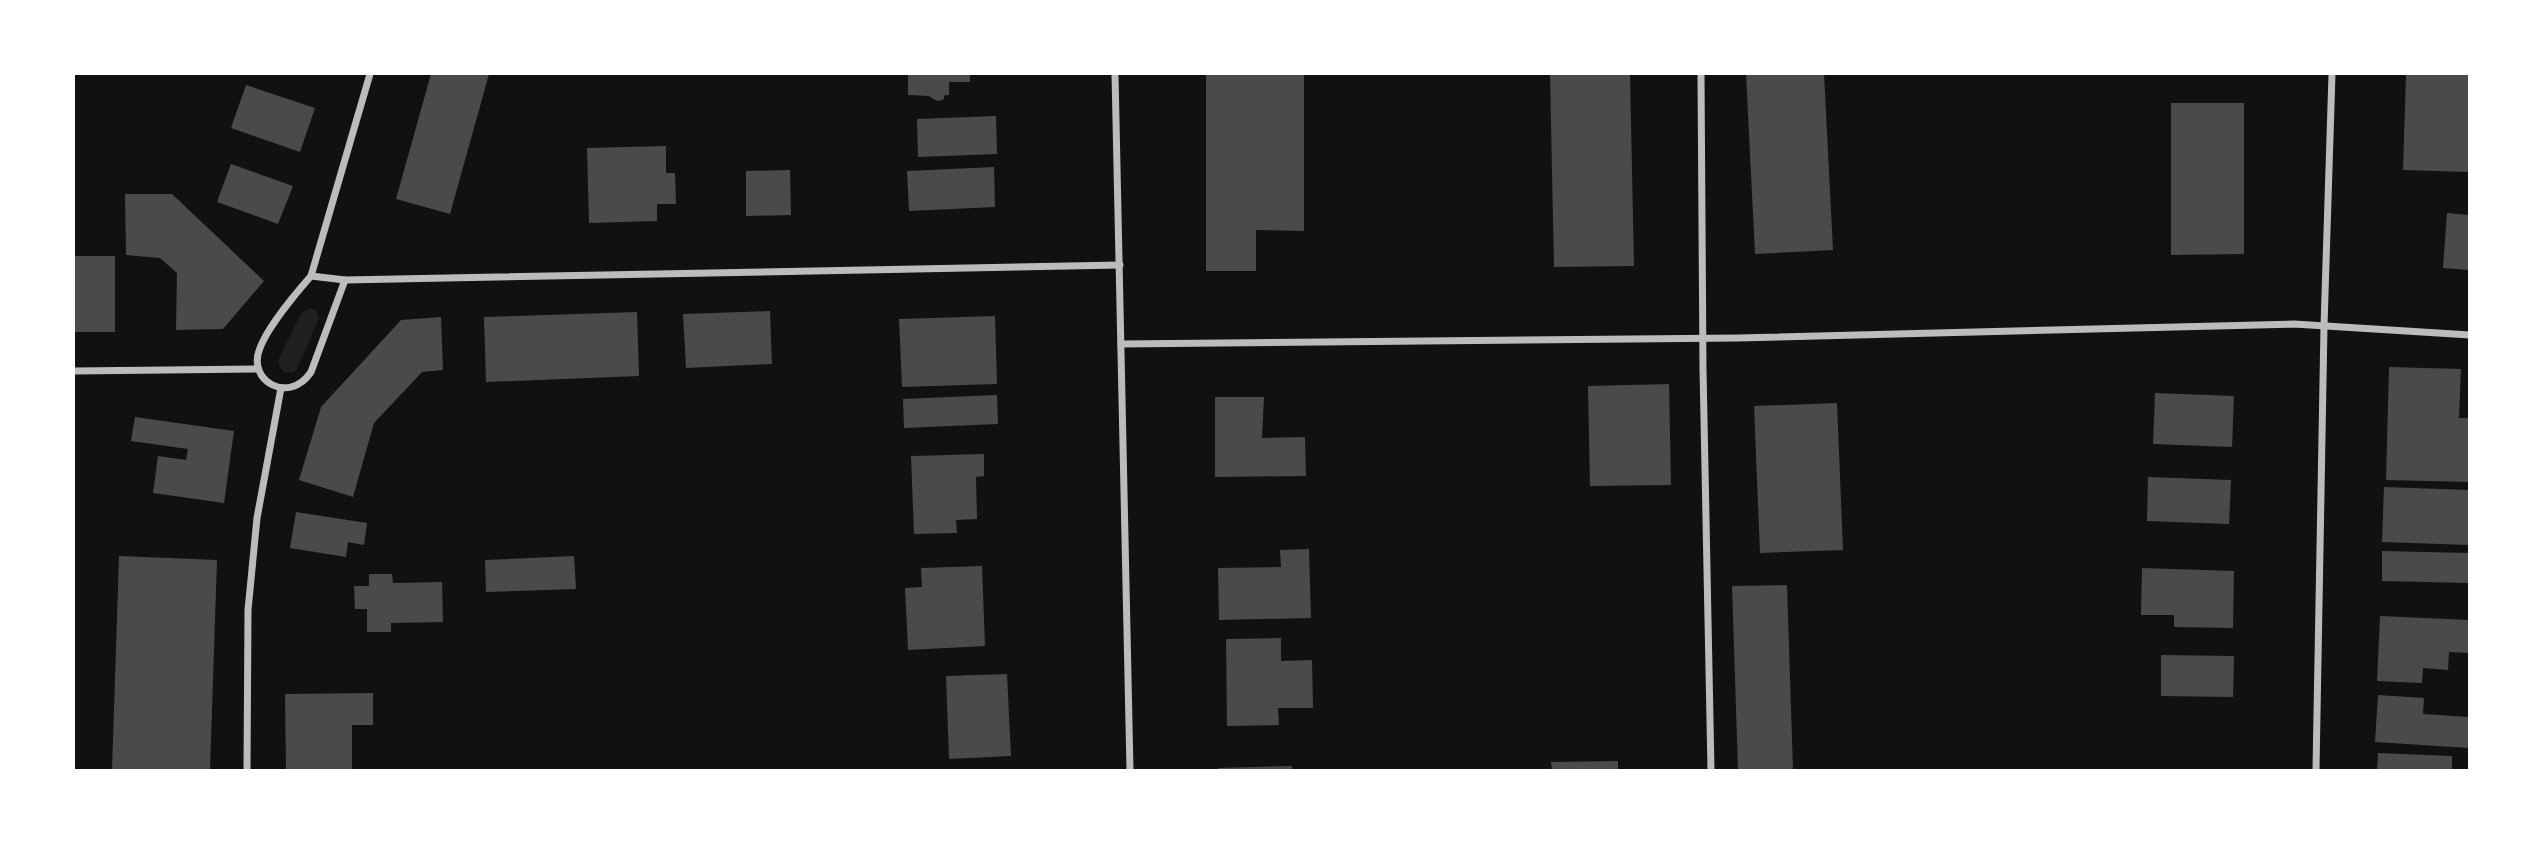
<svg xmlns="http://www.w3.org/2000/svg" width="2543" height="844" viewBox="0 0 2543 844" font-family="Poppins,sans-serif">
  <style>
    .green { fill: #202020 }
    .building { fill: #4a4a4a }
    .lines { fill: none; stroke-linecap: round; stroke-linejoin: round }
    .minor { stroke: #bcbcbc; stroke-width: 7 }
  </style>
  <rect width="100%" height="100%" fill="#111"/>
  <!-- green -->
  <path class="green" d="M310,308L316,311L319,318L296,371L292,373L284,372L278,363L279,359L301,313Z"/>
  <!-- building -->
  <g class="building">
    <path d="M431,74H489L450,214L396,199Z"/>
    <path d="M908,74H970V82H949V95H945L943,100L937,101L929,96L908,95Z"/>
    <path d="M1206,74H1304V231L1256,230V271H1206Z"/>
    <path d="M1550,74H1630L1634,266L1554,267Z"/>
    <path d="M1746,74H1824L1833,250L1755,254Z"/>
    <path d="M2406,74H2469V172L2403,170Z"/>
    <path d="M246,85L315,108L300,152L231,128Z"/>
    <path d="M2171,103H2244V254L2171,255Z"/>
    <path d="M996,116L997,154L918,157L917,119Z"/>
    <path d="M666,146V173H675L676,204H657V221L589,223L587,148Z"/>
    <path d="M231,164L293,186L278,224L217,202Z"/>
    <path d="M994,167L995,207L909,211L907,171Z"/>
    <path d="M790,170L791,215L746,216V171Z"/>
    <path d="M125,194H172L264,281L223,329L176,330L177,273L160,258L126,255Z"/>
    <path d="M2447,213L2469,215V270L2443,268Z"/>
    <rect x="74" y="256" width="41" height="76"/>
    <path d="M770,311L772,364L686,368L683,314Z"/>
    <path d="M637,312L639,376L486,382L484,317Z"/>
    <path d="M995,316L997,384L902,387L899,319Z"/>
    <path d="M441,317L443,370L422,372L374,423L353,497L299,480L321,407L401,320Z"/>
    <path d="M2389,367L2461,369L2459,418H2469V482L2386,480Z"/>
    <path d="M1669,384L1671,485L1590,486L1588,386Z"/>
    <path d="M2155,393L2234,396L2232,447L2153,444Z"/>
    <path d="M997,395L998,424L904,428L903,399Z"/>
    <path d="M1215,397H1264L1262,438L1305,437L1306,476L1215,477Z"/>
    <path d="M1837,403L1843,550L1760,553L1754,406Z"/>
    <path d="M135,417L234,431L224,503L153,493L158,456L186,460L188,449L131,441Z"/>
    <path d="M984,454V476L976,477L977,519L956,520L957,533L914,534L911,456Z"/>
    <path d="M2148,477L2231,480L2229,524L2147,521Z"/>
    <path d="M2384,487L2469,490V545L2382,542Z"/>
    <path d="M296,512L367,523L364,545L348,542L346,557L290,548Z"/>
    <path d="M1309,549L1311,618L1219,620L1218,568L1281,567L1280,550Z"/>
    <path d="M2382,551L2469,553V583L2382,581Z"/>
    <path d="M119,556L217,560L210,770H112Z"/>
    <path d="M574,556L576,589L486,592L485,560Z"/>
    <path d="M982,566L985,646L908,650L905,588L922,587L921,568Z"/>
    <path d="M2142,568L2234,571L2233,628L2174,627V615H2141Z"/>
    <path d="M369,574H392L393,583L442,582L443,622L391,623V632H367V609H355L354,586H369Z"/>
    <path d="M1787,585L1793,770H1738L1732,586Z"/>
    <path d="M2380,616L2469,620V653L2449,652L2448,670L2423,668L2422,683L2377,681Z"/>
    <path d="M1281,638V661L1312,660L1313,708H1278L1279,725L1227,726L1226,639Z"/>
    <path d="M2161,655L2234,656L2233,697L2161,696Z"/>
    <path d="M1007,674L1011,756L949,759L946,676Z"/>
    <path d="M373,693V725H352V770H286L285,694Z"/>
    <path d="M2378,695L2424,698L2423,714L2469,717V748L2375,742Z"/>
    <path d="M2378,753L2452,756V770H2377Z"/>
    <path d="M1618,761V770H1552L1551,762Z"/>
    <path d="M1292,766V770H1218V768Z"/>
  </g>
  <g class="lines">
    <!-- minor -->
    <g class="minor">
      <path d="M1115,74L1130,770"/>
      <path d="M1701,74L1703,369L1711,770"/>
      <path d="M311,276L345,280L1120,265"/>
      <path d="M345,280L311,372C289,405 246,381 260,348C268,327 296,293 311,276L370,74"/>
      <path d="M1121,344L1737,338L2294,324L2470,335"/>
      <path d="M74,371L258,369"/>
      <path d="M247,770L248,610L257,518L281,388"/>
      <path d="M2316,770L2324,326L2332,74"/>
    </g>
  </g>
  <!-- border -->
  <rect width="2543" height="844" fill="none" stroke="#ffffff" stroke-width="150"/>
</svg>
